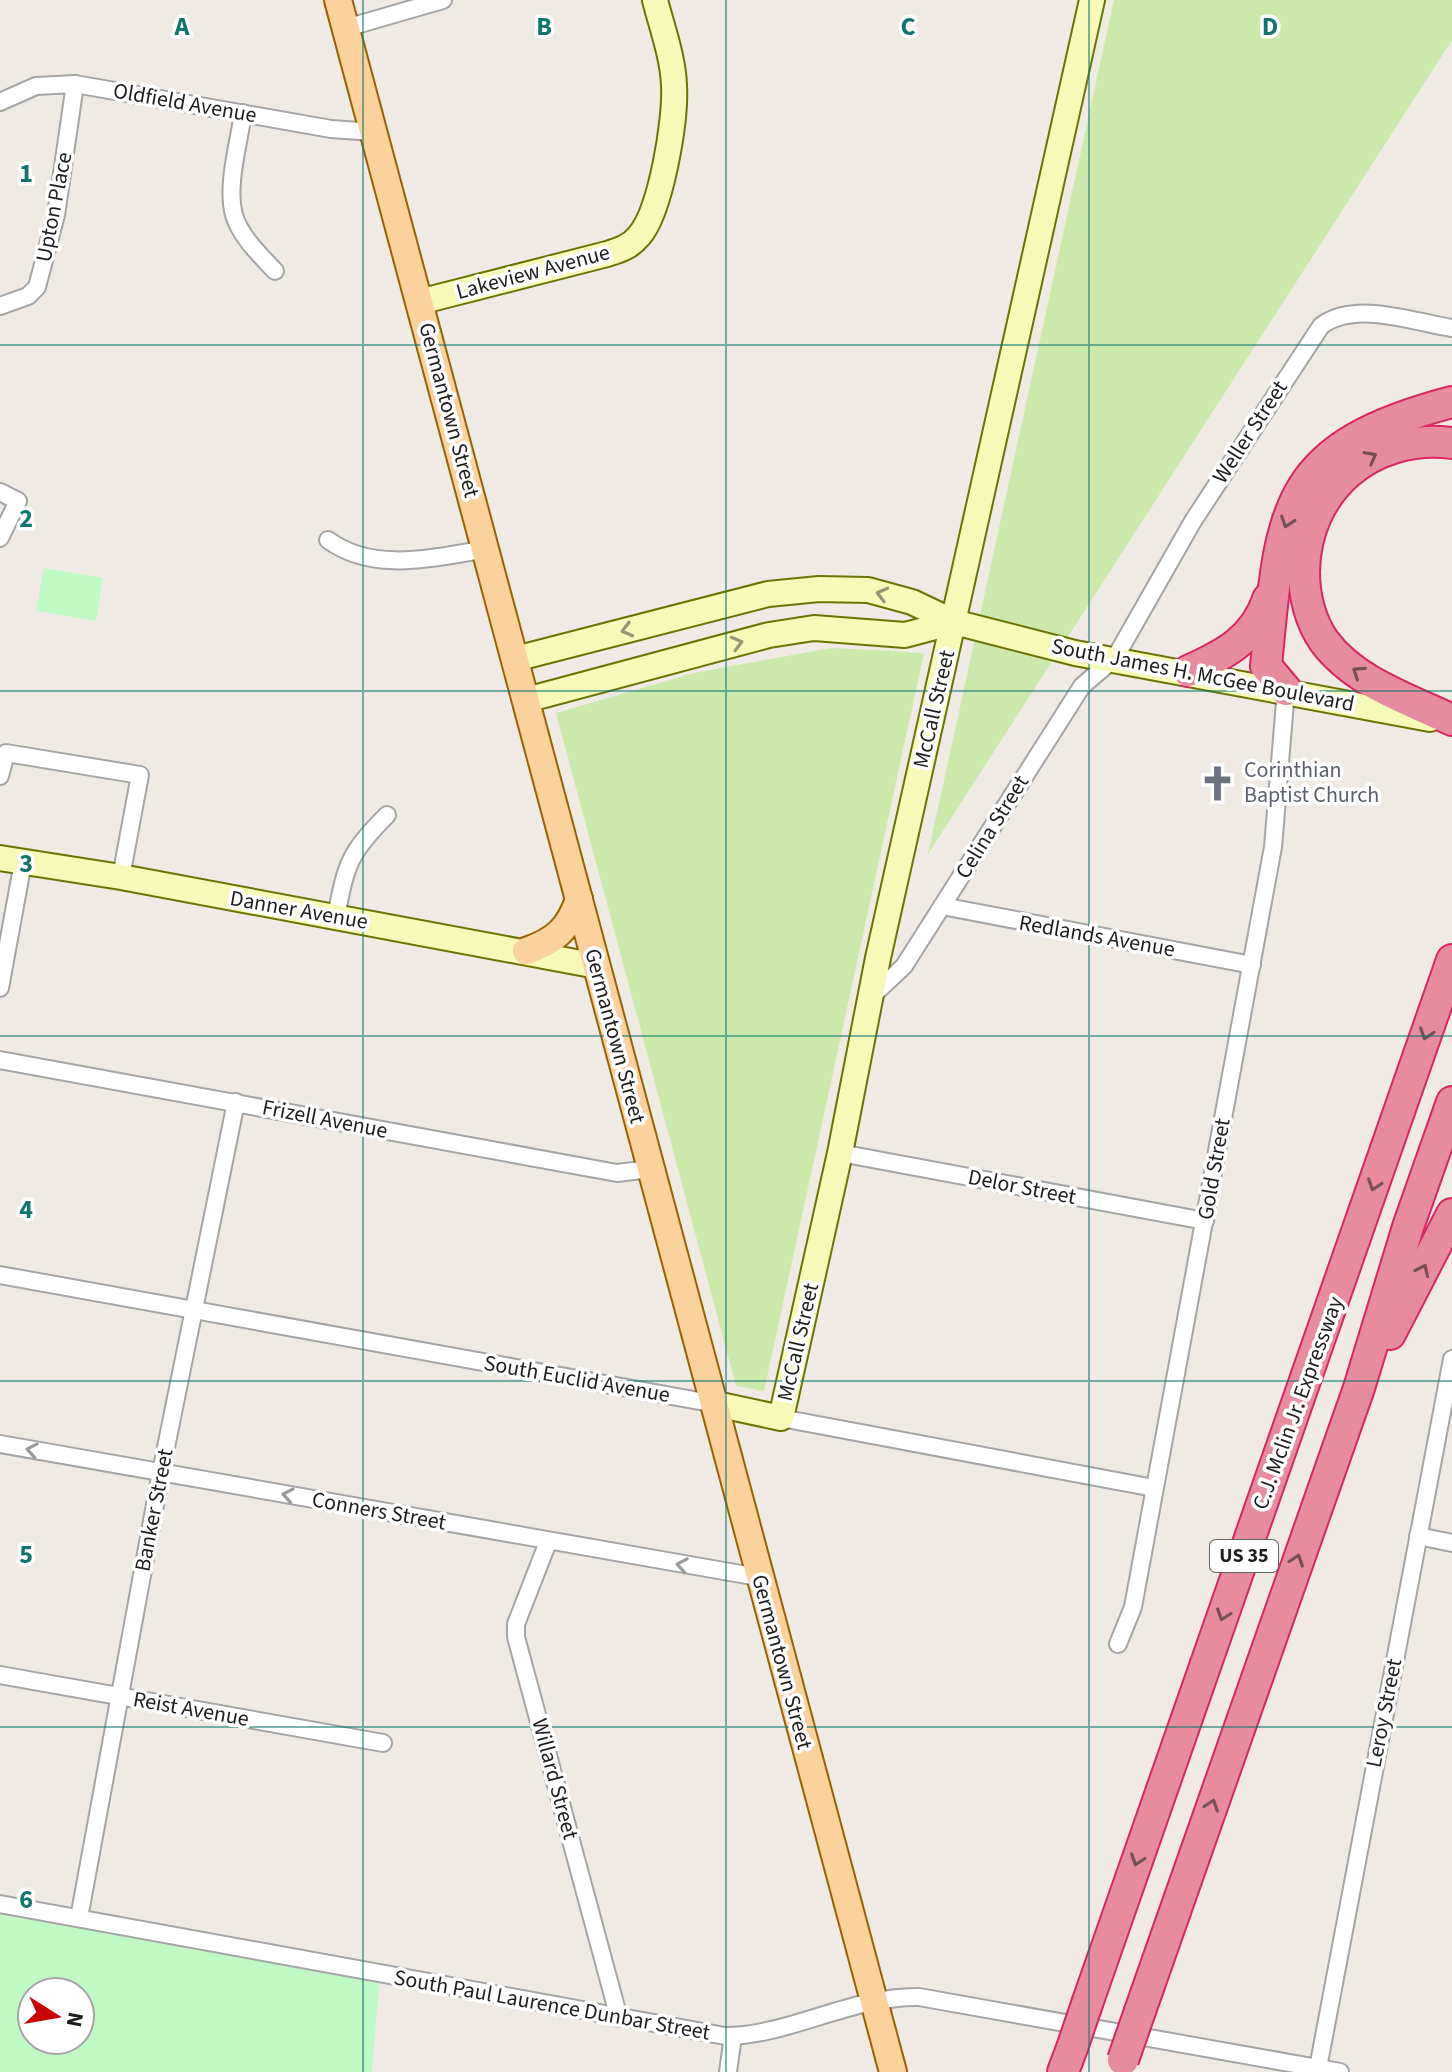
<svg xmlns="http://www.w3.org/2000/svg" width="1452" height="2072" viewBox="0 0 1452 2072" font-family="'Source Sans 3',sans-serif">
  <style>
    .grass { fill: #cae9aa }
    .park { fill: #c1f9c5; fill-rule: evenodd }
    .lines { fill: none; stroke-linecap: round; stroke-linejoin: round }
    .street-casing { stroke: #a5a5a5; stroke-width: 20 }
    .secondary-casing { stroke: #6a7406; stroke-width: 28 }
    .primary-casing { stroke: #976301; stroke-width: 30 }
    .highway-casing { stroke: #d82665; stroke-width: 34 }
    .street { stroke: #fff; stroke-width: 16 }
    .secondary { stroke: #f6f9b8; stroke-width: 24 }
    .primary { stroke: #fbd19d; stroke-width: 26 }
    .highway { stroke: #e68c9e; stroke-width: 30 }
    .highway-bridge-casing { stroke: #d82665; stroke-width: 34; stroke-linecap: butt }
    .highway-bridge { stroke: #e68c9e; stroke-width: 30 }
    .oneway { stroke: #785058 }
    .oneway2 { stroke: #959673 }
    .oneway3 { stroke: #9a9a9a }
    .grid { fill: none; stroke: #0f766e; stroke-width: 2; stroke-opacity: 0.55 }
    .labels { text-anchor: middle; dominant-baseline: central; stroke-width: 7; stroke-linejoin: round; paint-order: stroke }
    .shield { fill: #fff; stroke: #626262; stroke-width: 2 }
    .shield-label { font-size: 20px; font-weight: bold; fill: #1e1e1e }
    .street-label { font-size: 22px; fill: #1e1e1e; stroke: #fff }
    .worship-label { font-size: 22px; fill: #5b616d; stroke: #fff; text-anchor: start }
    .grid-label { font-size: 26px; text-anchor: middle; font-weight: bold; fill: #0f766e; stroke: #fff; stroke-width: 7; stroke-linejoin: round; paint-order: stroke }
  </style>
  <rect width="100%" height="100%" fill="#efebe4"/>
  <!-- grass -->
  <g class="grass">
    <path d="M1114,0H1452V40L928,854Z"/>
    <path d="M832,648L924,653L764,1391L736,1386L556,713L698,672Z"/>
  </g>
  <!-- park -->
  <g class="park">
    <path d="M44,568L103,578L96,621L36,611Z"/>
    <path d="M0,1904L380,1974L372,2072H0ZM32,1992H80V2040H32Z"/>
  </g>
  <g class="lines">
    <defs>
      <g id="street">
        <path d="M346,28L443,0"/>
        <path d="M0,102L36,86L75,84L331,129L374,132"/>
        <path d="M243,113C239,143 226,185 234,215C240,236 260,255 275,271"/>
        <path d="M0,306L28,296L37,287L56,215L75,84"/>
        <path d="M0,492L18,501L0,538"/>
        <path d="M328,540C375,574 435,557 487,549"/>
        <path d="M0,776L6,753L140,775L121,877"/>
        <path d="M942,906L1252,965"/>
        <path d="M336,917C346,864 349,853 387,815"/>
        <path d="M0,988L23,862"/>
        <path d="M870,998L904,966L1082,686L1115,658L1193,521L1321,326C1355,300 1414,322 1452,328"/>
        <path d="M0,1060L617,1173L650,1169"/>
        <path d="M840,1153L1205,1221"/>
        <path d="M0,1275L716,1404"/>
        <path d="M781,1418L1154,1488"/>
        <path d="M0,1444L758,1577"/>
        <path d="M1418,1536L1452,1543"/>
        <path d="M548,1542L516,1624V1637L619,2018"/>
        <path d="M1118,1644L1133,1607L1273,847L1286,690"/>
        <path d="M0,1675L383,1743"/>
        <path d="M0,1904L725,2036C788,2036 851,1996 919,1997L1340,2072"/>
        <path d="M79,1918L161,1472L236,1102"/>
        <path d="M1318,2068L1452,1359"/>
        <path d="M728,2072L733,2036"/>
      </g>
      <g id="secondary">
        <path d="M419,302L607,254C620,250 630,247 639,236C661,211 676,120 674,85C673,57 662,28 655,0"/>
        <path d="M515,659L768,594L819,589L868,590L912,602L954,622L1075,653L1430,719"/>
        <path d="M526,700L769,635L814,628L905,635L954,622"/>
        <path d="M0,858L121,877L597,966"/>
        <path d="M716,1404L781,1418L840,1153L878,958L1092,0"/>
      </g>
      <g id="primary">
        <path d="M338,0L893,2072"/>
        <path d="M526,951C555,941 569,929 579,899"/>
      </g>
      <g id="highway">
        <path d="M1452,443C1371,433 1305,490 1304,572C1304,595 1310,621 1324,641C1354,682 1408,699 1452,720"/>
        <path d="M1188,671C1224,655 1255,639 1268,599"/>
        <path d="M1286,690L1266,666C1281,507 1281,447 1452,402"/>
        <path d="M1390,1334L1452,1214"/>
        <path d="M1088,2001L1452,960"/>
        <path d="M1140,2011L1359,1388L1408,1227L1452,1102"/>
        <path d="M1063,2072L1072,2048"/>
      </g>
    </defs>
    <!-- street casing -->
    <use href="#street" class="street-casing"/>
    <!-- secondary casing -->
    <use href="#secondary" class="secondary-casing"/>
    <!-- primary casing -->
    <use href="#primary" class="primary-casing"/>
    <!-- highway casing -->
    <use href="#highway" class="highway-casing"/>
    <!-- street -->
    <use href="#street" class="street"/>
    <!-- secondary -->
    <use href="#secondary" class="secondary"/>
    <!-- primary -->
    <use href="#primary" class="primary"/>
    <!-- highway -->
    <use href="#highway" class="highway"/>
    <defs>
      <g id="highway-bridge">
        <path d="M1072,2048L1088,2001"/>
        <path d="M1123,2060L1140,2011"/>
      </g>
    </defs>
    <!-- highway-bridge casing -->
    <use href="#highway-bridge" class="highway-bridge-casing"/>
    <!-- highway-bridge -->
    <use href="#highway-bridge" class="highway-bridge"/>
  </g>
  <!-- one-way arrows -->
  <defs><path id="oneway-chevron" d="M-2-3.5L2.5 0L-2 3.5" fill="none" stroke-width="1.6" stroke-linecap="round" stroke-linejoin="round" transform="scale(2)"/></defs>
  <g class="oneway">
    <use href="#oneway-chevron" transform="translate(1371 457) rotate(-28)"/>
    <use href="#oneway-chevron" transform="translate(1287 522) rotate(109)"/>
    <use href="#oneway-chevron" transform="translate(1358 672) rotate(-146)"/>
    <use href="#oneway-chevron" transform="translate(1426 1034) rotate(109)"/>
    <use href="#oneway-chevron" transform="translate(1374 1185) rotate(109)"/>
    <use href="#oneway-chevron" transform="translate(1423 1270) rotate(-64)"/>
    <use href="#oneway-chevron" transform="translate(1297 1560) rotate(-71)"/>
    <use href="#oneway-chevron" transform="translate(1223 1615) rotate(109)"/>
    <use href="#oneway-chevron" transform="translate(1212 1805) rotate(-71)"/>
    <use href="#oneway-chevron" transform="translate(1137 1860) rotate(109)"/>
  </g>
  <g class="oneway2">
    <use href="#oneway-chevron" transform="translate(882 594) rotate(-165)"/>
    <use href="#oneway-chevron" transform="translate(627 630) rotate(165)"/>
    <use href="#oneway-chevron" transform="translate(737 643) rotate(-15)"/>
  </g>
  <g class="oneway3">
    <use href="#oneway-chevron" transform="translate(32 1450) rotate(-170)"/>
    <use href="#oneway-chevron" transform="translate(288 1495) rotate(-170)"/>
    <use href="#oneway-chevron" transform="translate(682 1565) rotate(-170)"/>
  </g>
  <!-- grid -->
  <path class="grid" d="M363,0V2072M726,0V2072M1089,0V2072M0,345H1452M0,691H1452M0,1036H1452M0,1381H1452M0,1727H1452"/>
  <!-- icons -->
  <defs>
    <symbol id="church-bare" viewBox="-9 -9 18 18"><path d="M-1.2-6h2.4v3.5h3.3v2.4h-3.3V6h-2.4V-.1h-3.3v-2.4h3.3Z" fill="#6b7280" stroke="#fff" stroke-width="2.5" paint-order="stroke"/></symbol>
  </defs>
  <g fill-rule="evenodd">
    <use href="#church-bare" x="1192" y="758" width="51" height="51"/>
  </g>
  <g class="labels">
    <!-- shield labels -->
    <rect class="shield" x="1210" y="1540" width="68" height="32" rx="6"/>
    <g class="shield-label">
      <text x="1244" y="1556">US 35</text>
    </g>
    <!-- street labels -->
    <g class="street-label">
      <text transform="translate(185 103) rotate(10)">Oldfield Avenue</text>
      <text transform="translate(54 207) rotate(-79)">Upton Place</text>
      <text transform="translate(533 272) rotate(-15)">Lakeview Avenue</text>
      <text transform="translate(449 410) rotate(75)">Germantown Street</text>
      <text transform="translate(1250 432) rotate(-57)">Weller Street</text>
      <text transform="translate(1203 675) rotate(11)">South James H. McGee Boulevard</text>
      <text transform="translate(934 709) rotate(-77)">McCall Street</text>
      <text transform="translate(992 827) rotate(-58)">Celina Street</text>
      <text transform="translate(299 910) rotate(10)">Danner Avenue</text>
      <text transform="translate(1097 936) rotate(10)">Redlands Avenue</text>
      <text transform="translate(615 1036) rotate(75)">Germantown Street</text>
      <text transform="translate(325 1119) rotate(11)">Frizell Avenue</text>
      <text transform="translate(1214 1169) rotate(-80)">Gold Street</text>
      <text transform="translate(1022 1187) rotate(11)">Delor Street</text>
      <text transform="translate(798 1342) rotate(-77)">McCall Street</text>
      <text transform="translate(577 1379) rotate(10)">South Euclid Avenue</text>
      <text transform="translate(1298 1403) rotate(-70)">C.J. Mclin Jr. Expressway</text>
      <text transform="translate(154 1510) rotate(-79)">Banker Street</text>
      <text transform="translate(379 1511) rotate(10)">Conners Street</text>
      <text transform="translate(782 1662) rotate(75)">Germantown Street</text>
      <text transform="translate(191 1709) rotate(10)">Reist Avenue</text>
      <text transform="translate(1384 1713) rotate(-79)">Leroy Street</text>
      <text transform="translate(555 1779) rotate(75)">Willard Street</text>
      <text transform="translate(552 2005) rotate(10)">South Paul Laurence Dunbar Street</text>
    </g>
    <!-- worship labels -->
    <g class="worship-label">
      <text x="1244" y="770">Corinthian<tspan x="1244" dy="25">Baptist Church</tspan></text>
    </g>
  </g>
  <g class="grid-label">
    <text x="182" y="35">A</text>
    <text x="544" y="35">B</text>
    <text x="908" y="35">C</text>
    <text x="1270" y="35">D</text>
    <text x="26" y="182">1</text>
    <text x="26" y="527">2</text>
    <text x="26" y="872">3</text>
    <text x="26" y="1218">4</text>
    <text x="26" y="1563">5</text>
    <text x="26" y="1908">6</text>
  </g>
  <!-- north arrow -->
  <g transform="translate(56 2016) rotate(101)"><circle r="38" fill="#ffffff" stroke="#a5a5a5" stroke-width="2"/>
  <path d="M0-6L14 30L0 20L-14 30Z" fill="#ca0204"/>
  <text y="-12" font-size="22" font-weight="bold" text-anchor="middle" fill="#1e1e1e">N</text>
  </g>
</svg>
